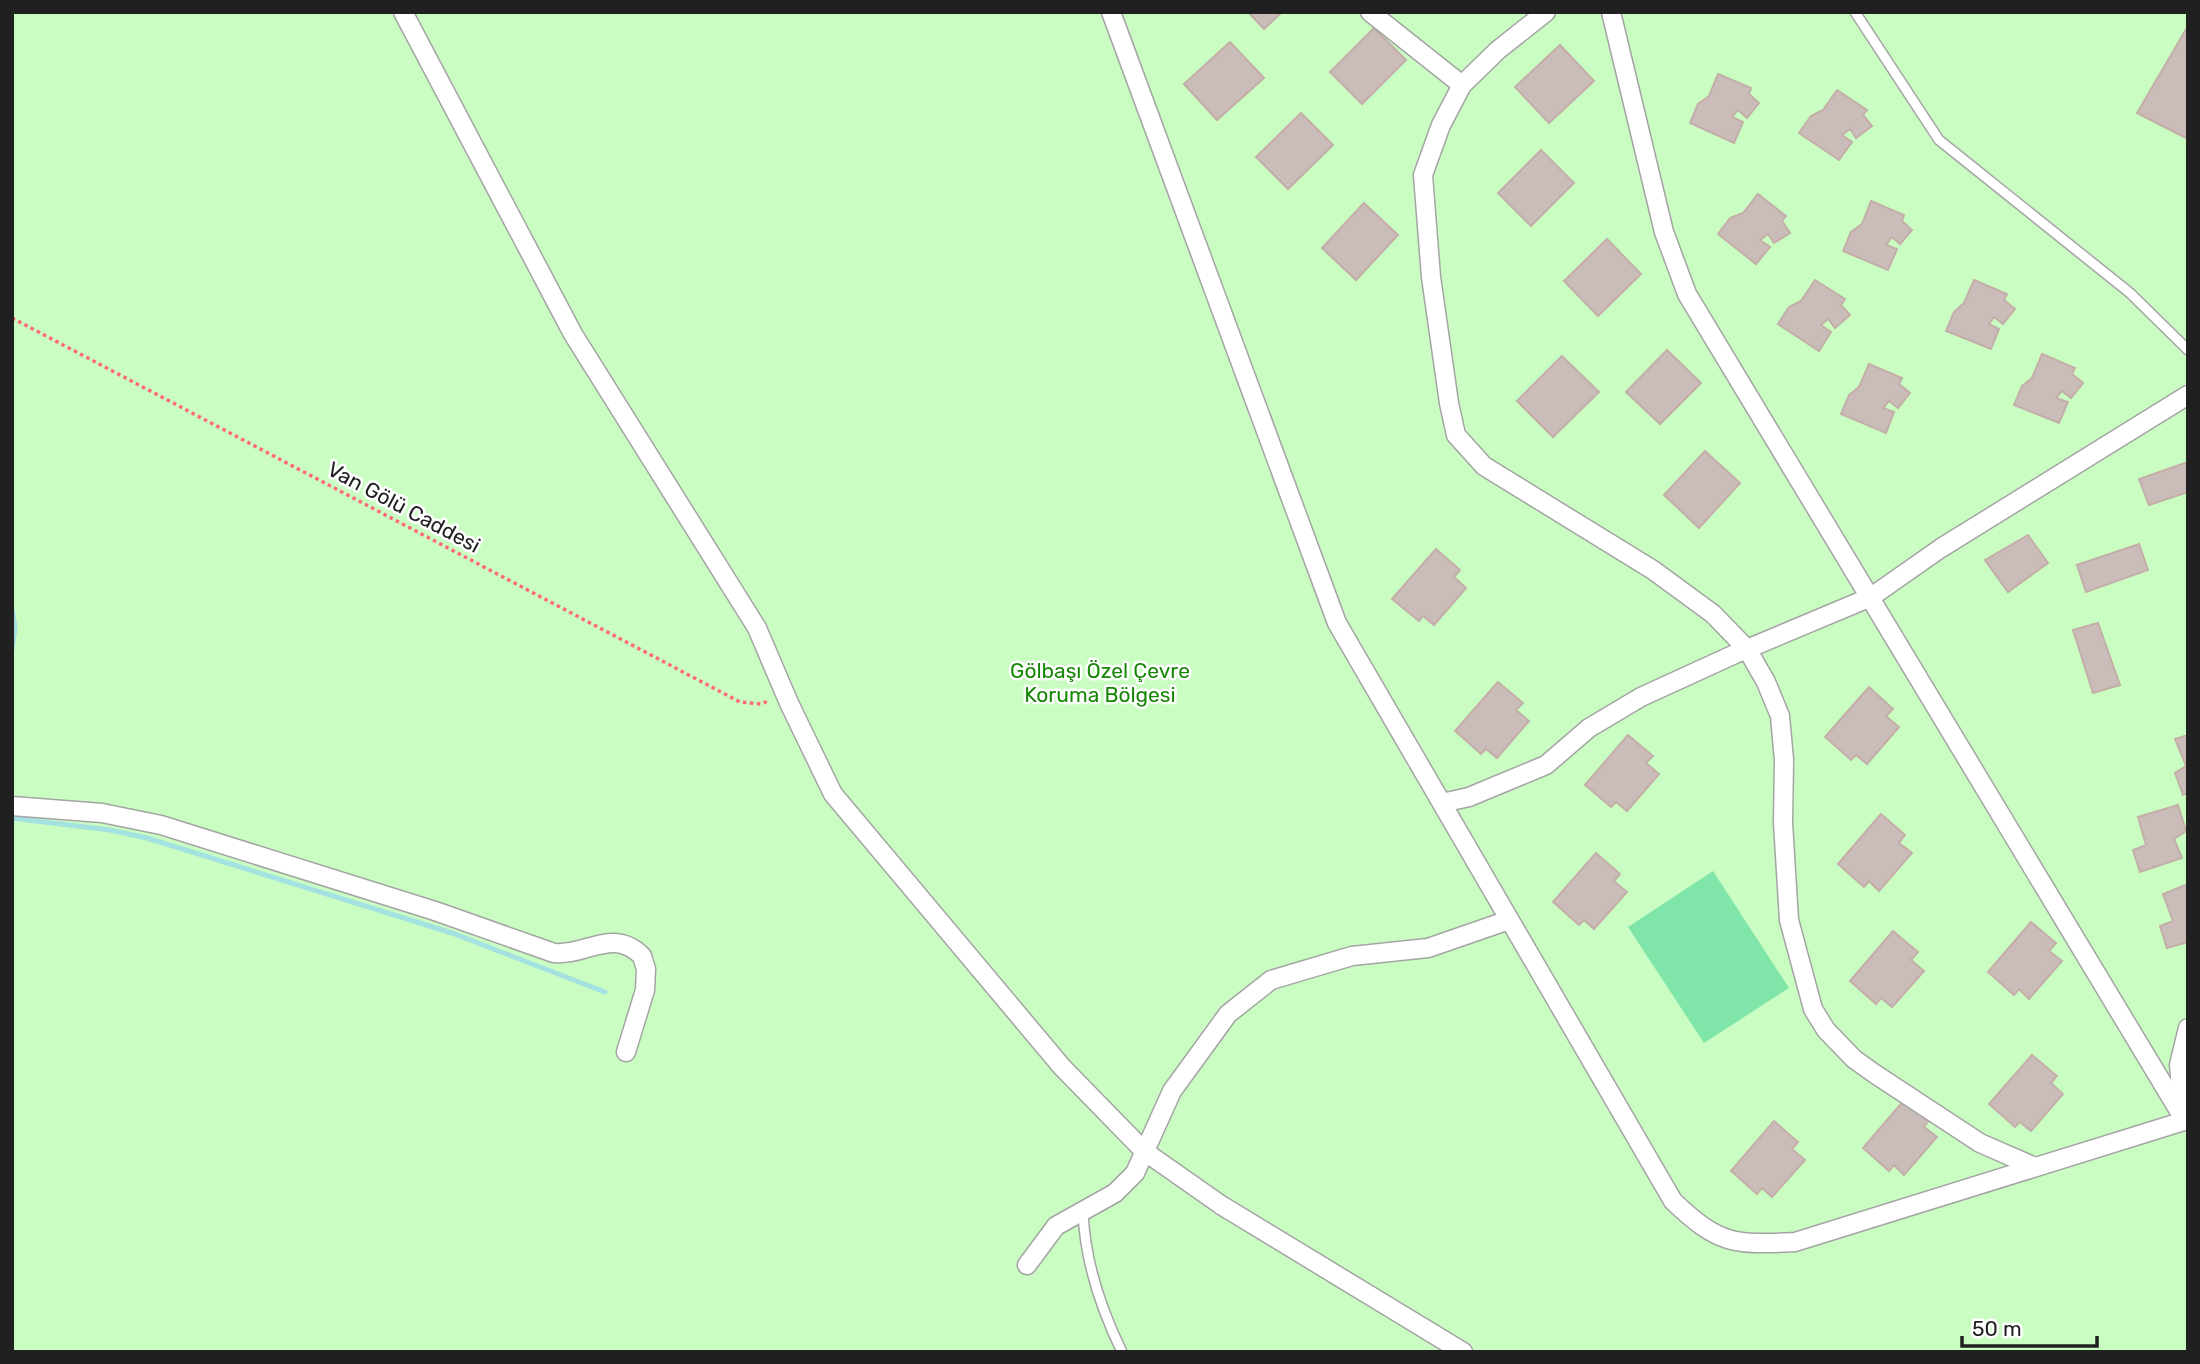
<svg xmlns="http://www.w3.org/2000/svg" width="2200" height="1364" viewBox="0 0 2200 1364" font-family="Rubik,sans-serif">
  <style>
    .park { fill: #cafdc2 }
    .pitch { fill: #80e5a8 }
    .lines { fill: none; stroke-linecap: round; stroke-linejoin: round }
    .stream { stroke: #a4e1e1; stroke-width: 5 }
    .building { fill: #cabcb9; stroke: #c4aea8; stroke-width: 2 }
    .service-casing { stroke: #a4a4a4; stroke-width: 12 }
    .minor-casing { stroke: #a4a4a4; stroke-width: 21 }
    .path { stroke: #ff6a7b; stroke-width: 3.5; stroke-dasharray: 3.5 3.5; stroke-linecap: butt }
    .service { stroke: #fff; stroke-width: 9 }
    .minor { stroke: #fff; stroke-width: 18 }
    .labels { text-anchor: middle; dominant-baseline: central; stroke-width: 5; stroke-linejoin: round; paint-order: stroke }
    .street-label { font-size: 21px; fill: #202020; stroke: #fff }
    .park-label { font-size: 21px; fill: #178805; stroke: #fff }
  </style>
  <rect width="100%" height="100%" fill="#f1ebe6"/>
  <!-- park -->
  <rect class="park" x="12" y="12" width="2176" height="1340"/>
  <!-- pitch -->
  <path class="pitch" d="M1713,871L1789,988L1704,1043L1628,927Z"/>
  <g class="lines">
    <!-- stream -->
    <g class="stream">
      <path d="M12,608L15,627L12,650"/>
      <path d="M12,818L110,830L147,838L452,933L605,992"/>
    </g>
  </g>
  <!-- building -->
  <g class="building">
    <path d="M1248,12H1282L1264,29Z"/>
    <path d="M2188,26V139L2137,113Z"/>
    <path d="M1374,28L1406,60L1362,104L1330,72Z"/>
    <path d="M1230,42L1264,78L1217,120L1184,84Z"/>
    <path d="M1560,45L1594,81L1549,123L1515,87Z"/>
    <path d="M1718,74L1751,88L1749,94L1759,103L1747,118L1738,110L1732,117L1743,122L1734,143L1690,123L1698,104L1709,96Z"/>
    <path d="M1837,90L1867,110L1863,115L1872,126L1856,138L1850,129L1842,135L1852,142L1839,160L1799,133L1811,116L1823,110Z"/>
    <path d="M1301,113L1333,145L1288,189L1256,157Z"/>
    <path d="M1541,150L1574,183L1531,226L1498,193Z"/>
    <path d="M1758,194L1786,216L1782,221L1790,233L1774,243L1768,234L1760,240L1770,247L1756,264L1718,234L1730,218L1743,213Z"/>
    <path d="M1871,201L1904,215L1902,221L1912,230L1900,244L1892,237L1886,245L1897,249L1888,270L1843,251L1851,232L1862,224Z"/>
    <path d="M1364,203L1398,235L1356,280L1322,248Z"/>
    <path d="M1607,239L1641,274L1598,316L1564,281Z"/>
    <path d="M1815,280L1845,299L1841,305L1850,315L1835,328L1828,319L1821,325L1831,332L1819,351L1778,324L1789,307L1801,301Z"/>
    <path d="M1974,280L2007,294L2004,300L2015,309L2003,324L1994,317L1989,324L1999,329L1991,349L1946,331L1954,312L1964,303Z"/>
    <path d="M1667,350L1701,383L1660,424L1626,392Z"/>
    <path d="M2042,354L2075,368L2072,374L2083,383L2071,398L2062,391L2056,398L2068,402L2059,423L2014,405L2022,386L2032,378Z"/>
    <path d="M1562,356L1599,392L1553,437L1517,401Z"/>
    <path d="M1869,364L1902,378L1899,384L1910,393L1898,408L1889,401L1883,408L1894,412L1886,433L1841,414L1849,395L1859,387Z"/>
    <path d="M1705,451L1740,483L1699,528L1664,495Z"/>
    <path d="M2188,462V492L2149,505L2139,479Z"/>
    <path d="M2028,535L2048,563L2008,592L1985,560Z"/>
    <path d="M2139,544L2148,570L2086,592L2077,565Z"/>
    <path d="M1436,549L1460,570L1454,577L1466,588L1434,625L1423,616L1419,621L1392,599Z"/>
    <path d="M2098,623L2120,685L2093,693L2073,630Z"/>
    <path d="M1498,682L1523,703L1516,710L1529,721L1497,758L1486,749L1481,754L1455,731Z"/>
    <path d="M1869,687L1893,709L1886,716L1899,727L1867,764L1856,755L1851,760L1825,737Z"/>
    <path d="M1628,735L1653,756L1646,763L1659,774L1627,811L1616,802L1611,807L1585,785Z"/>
    <path d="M2188,735V793L2183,795L2175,773L2186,766L2175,739Z"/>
    <path d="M2178,805L2186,831L2174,839L2182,858L2140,872L2133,850L2146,845L2138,817Z"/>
    <path d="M1881,814L1905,835L1899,843L1912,853L1879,891L1869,881L1864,887L1838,864Z"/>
    <path d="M1596,853L1620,874L1614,881L1627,892L1594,929L1584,920L1579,925L1553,902Z"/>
    <path d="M2188,884V942L2167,948L2160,926L2173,921L2163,894Z"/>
    <path d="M2031,922L2056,943L2049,951L2062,961L2029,999L2019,989L2014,995L1988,972Z"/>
    <path d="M1893,931L1918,952L1911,960L1924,971L1892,1007L1881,998L1876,1004L1850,981Z"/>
    <path d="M2032,1055L2057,1076L2051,1083L2063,1094L2031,1131L2020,1122L2015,1127L1989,1104Z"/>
    <path d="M1906,1098L1930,1119L1924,1127L1937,1137L1904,1175L1894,1165L1889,1171L1863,1148Z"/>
    <path d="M1774,1121L1798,1142L1792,1149L1805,1160L1772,1197L1762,1188L1757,1194L1731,1171Z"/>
  </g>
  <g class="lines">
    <defs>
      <g id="service">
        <path d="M1855,12L1939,140L2130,293L2188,350"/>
        <path d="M1083,1212C1085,1262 1100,1307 1122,1352"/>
      </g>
      <g id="minor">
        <path d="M403,12L573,334L757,628L789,703L833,794L1062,1067L1144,1151L1221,1205L1463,1352"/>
        <path d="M1111,12L1337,623L1673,1201C1719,1245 1734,1245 1795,1242L2184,1121L2179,1065L2188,1028"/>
        <path d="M1370,12L1462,85"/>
        <path d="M1546,12L1498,50L1462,85L1441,125L1423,175L1431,277L1449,403L1456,435L1484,466L1653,570L1713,614L1747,649L1766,682L1780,716L1784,760L1783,823L1789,920L1813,1009L1826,1030L1854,1059L1875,1074L1980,1143L2035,1167"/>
        <path d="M1611,12L1664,232L1687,294L2181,1114"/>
        <path d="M1442,803L1469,797L1546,765L1589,728L1641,697L1735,654L1871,597L1941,548L2188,395"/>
        <path d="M12,806L102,813L161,825L435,911L554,953C586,956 613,927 642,956L646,969L645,990L626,1052"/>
        <path d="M1027,1265L1056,1226L1115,1193L1135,1173L1172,1091L1228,1014L1271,980L1352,956L1428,948L1509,920"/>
      </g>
    </defs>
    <!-- service casing -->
    <use href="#service" class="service-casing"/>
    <!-- minor casing -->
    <use href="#minor" class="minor-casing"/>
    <!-- path -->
    <path class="path" d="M12,318L740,702L761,704L768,701"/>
    <!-- service -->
    <use href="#service" class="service"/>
    <!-- minor -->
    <use href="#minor" class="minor"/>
  </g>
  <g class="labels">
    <!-- street labels -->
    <g class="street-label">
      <text transform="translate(404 507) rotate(28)">Van Gölü Caddesi</text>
    </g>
    <!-- park labels -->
    <g class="park-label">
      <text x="1100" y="670">Gölbaşı Özel Çevre<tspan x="1100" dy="24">Koruma Bölgesi</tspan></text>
    </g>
  </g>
  <!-- border -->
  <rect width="2200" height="1364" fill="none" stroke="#202020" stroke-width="28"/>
  <!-- scale -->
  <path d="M1962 1336v10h135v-10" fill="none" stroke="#202020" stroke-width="3.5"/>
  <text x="1972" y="1336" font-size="21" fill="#202020" stroke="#ffffff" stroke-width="5" paint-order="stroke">50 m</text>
</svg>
